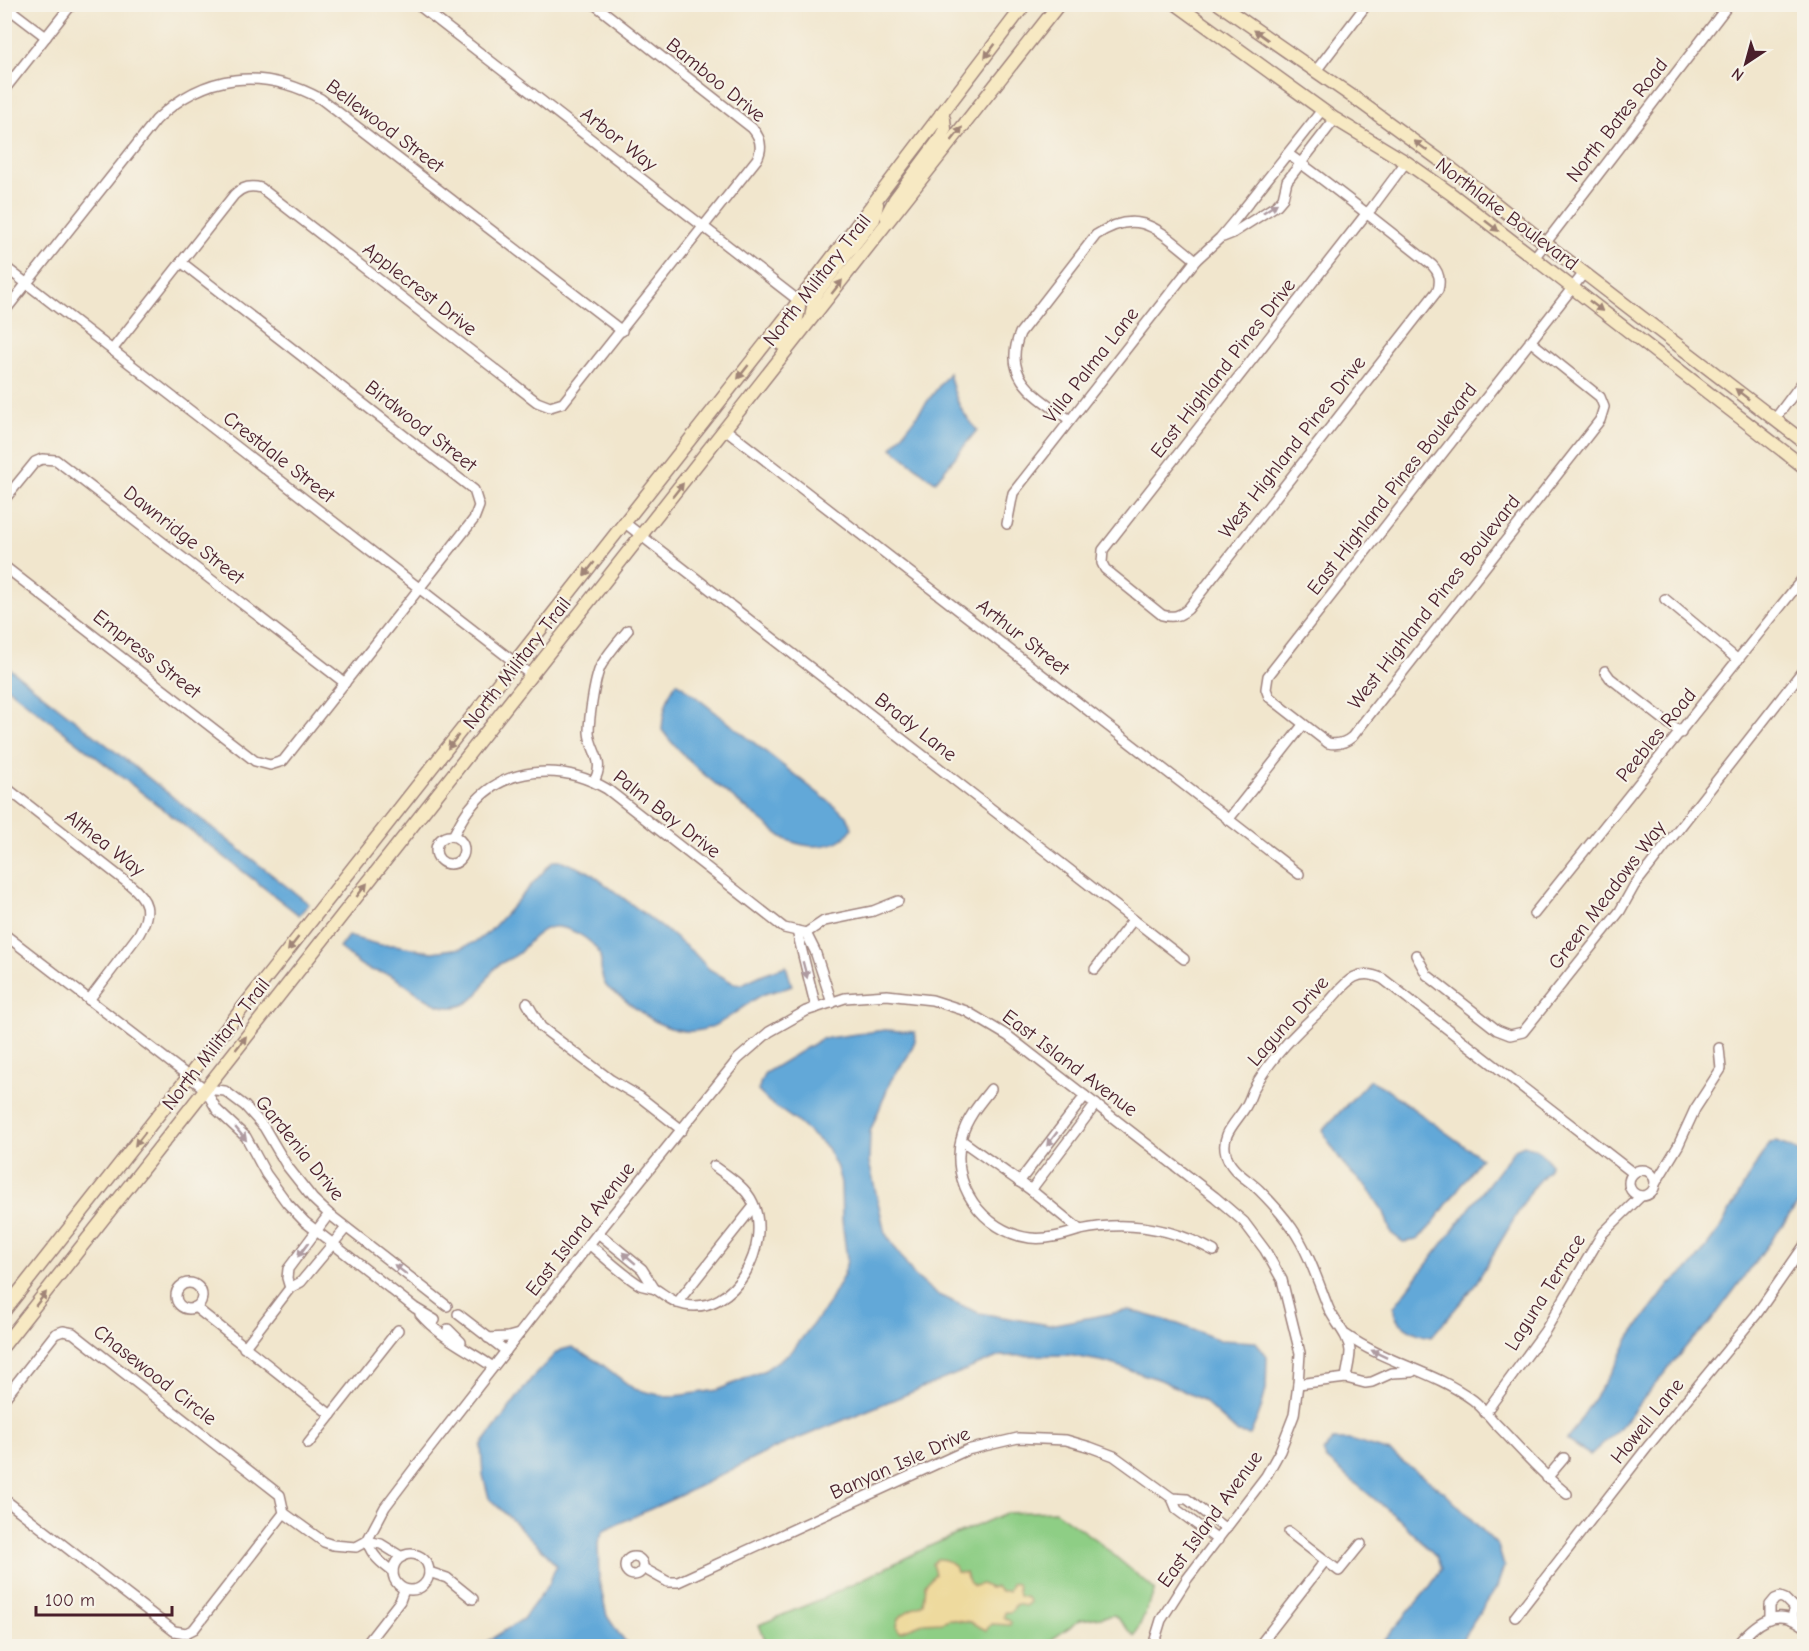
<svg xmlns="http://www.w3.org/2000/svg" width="1809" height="1651" viewBox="0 0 1809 1651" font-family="'Comic Neue',sans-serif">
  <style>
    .green { fill: #8ece85; stroke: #6c7658; stroke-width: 1.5 }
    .sand { fill: #eeda9e; stroke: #9c7c64; stroke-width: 1.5 }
    .water { fill: #62a8d8; stroke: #566482; stroke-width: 1.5 }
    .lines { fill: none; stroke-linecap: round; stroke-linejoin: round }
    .minor-casing { stroke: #9e827c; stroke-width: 12 }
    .secondary-casing { stroke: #9e827c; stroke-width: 15 }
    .minor { stroke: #fff; stroke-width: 9 }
    .secondary { stroke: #f7e9c3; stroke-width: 12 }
    .oneway { fill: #a08477 }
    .oneway2 { fill: #ae9aa0 }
    .labels { text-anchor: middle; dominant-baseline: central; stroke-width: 4.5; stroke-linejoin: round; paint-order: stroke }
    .street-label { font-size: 20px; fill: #4a1f2b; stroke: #f7f3e8 }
  </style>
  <rect width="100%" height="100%" fill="#f7f3e8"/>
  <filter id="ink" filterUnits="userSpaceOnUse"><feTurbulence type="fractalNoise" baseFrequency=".0167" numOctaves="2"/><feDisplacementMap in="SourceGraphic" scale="12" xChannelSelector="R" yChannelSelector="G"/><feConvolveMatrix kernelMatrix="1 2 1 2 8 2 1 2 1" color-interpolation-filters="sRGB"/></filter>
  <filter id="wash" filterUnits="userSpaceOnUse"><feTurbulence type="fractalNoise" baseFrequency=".008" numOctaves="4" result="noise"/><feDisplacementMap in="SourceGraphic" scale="24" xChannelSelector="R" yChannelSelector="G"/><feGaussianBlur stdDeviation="1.35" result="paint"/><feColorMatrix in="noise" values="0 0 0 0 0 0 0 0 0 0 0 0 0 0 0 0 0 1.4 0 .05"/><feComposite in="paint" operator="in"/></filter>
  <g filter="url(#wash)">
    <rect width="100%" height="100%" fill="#f1e6cd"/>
    <!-- green -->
    <path class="green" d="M1055,1511L1096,1540L1155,1590L1135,1636L1114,1615L1080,1620L1045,1644L1029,1646H768L759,1625L826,1597L930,1546L1006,1513Z"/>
    <!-- sand -->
    <path class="sand" d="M937,1559C946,1558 955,1564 957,1572L965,1573L970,1583L974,1586L982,1584L989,1588L996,1587L1000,1591H1008L1011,1584L1017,1583L1019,1596L1027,1598L1030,1602L1025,1606L1016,1604L1011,1612H1005L1004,1617L1011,1622L1010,1625L991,1624L986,1630L970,1622L949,1619L942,1622L923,1623L900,1632L897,1628C897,1611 913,1611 923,1603L925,1584L935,1574L932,1564Z"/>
    <!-- water -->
    <g class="water">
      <path d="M949,373C955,398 959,410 977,430L935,482L892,448Z"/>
      <path d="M5,665L309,904L299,915L5,686Z"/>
      <path d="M677,682L847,816L852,828C841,849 810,849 790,841C780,838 769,826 760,819C725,791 688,766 662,730C663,713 666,696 677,682Z"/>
      <path d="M553,861H562L589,872L668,932L694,953L709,969L733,983L742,984L763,974L786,966L792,986C783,990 771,991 762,995C739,1007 721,1029 694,1031C665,1033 643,1014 622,998C616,994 607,989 605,984C601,976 601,969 601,961C600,943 574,929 558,927C544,925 529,941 521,951C514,959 502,960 495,968C484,980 482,995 467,1003C438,1019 414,986 390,975C383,972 375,972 368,969C358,965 348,954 339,948L348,936L380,945H395L432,952L461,948L477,941L490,931Z"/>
      <path d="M885,1030L915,1032V1041L908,1056L891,1080L870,1132L869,1162L885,1233L914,1275L936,1294L979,1313L1049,1325L1130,1310L1178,1324L1220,1340L1256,1342L1267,1356L1266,1390L1260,1412L1250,1435L1238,1433L1202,1400L1161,1380L1105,1362L1068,1355L1000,1356L773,1449L677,1497L604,1530L598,1542L599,1580L607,1616L621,1637L631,1646H480L523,1619L549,1584L556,1566L545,1552L489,1498L483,1475L481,1446L531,1379L556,1353L561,1350L572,1347L600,1363L634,1389L668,1397L718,1390L765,1370L792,1351L827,1306L844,1274L847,1260L842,1220L841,1184L837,1168L827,1148L796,1121L769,1102L758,1091L761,1081L765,1073L821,1039Z"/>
      <path d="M1370,1080L1383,1087L1481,1158L1430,1227L1417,1240L1403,1242L1391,1233L1384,1212L1366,1186L1347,1169L1329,1143L1323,1130Z"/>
      <path d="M1777,1142L1794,1149L1804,1156V1198L1795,1208L1709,1324L1689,1343L1617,1431L1590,1455L1567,1440L1616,1365L1630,1337L1669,1285L1693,1265L1719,1230L1757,1162L1770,1143Z"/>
      <path d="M1524,1145C1536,1148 1544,1153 1550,1164L1549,1169L1534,1186L1517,1214L1473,1288L1431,1337C1417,1335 1392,1324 1394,1307L1515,1149Z"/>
      <path d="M1334,1440H1350L1390,1452L1445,1493L1498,1546L1504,1566L1497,1587L1463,1638L1466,1646H1380L1431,1585L1441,1569L1436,1556L1400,1520L1326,1459L1323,1451Z"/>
    </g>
  </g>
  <g filter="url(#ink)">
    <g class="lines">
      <defs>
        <g id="minor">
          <path d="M417,4L799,301"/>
          <path d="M4,5L46,37"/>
          <path d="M1315,72L1367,4"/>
          <path d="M4,90L72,4"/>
          <path d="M1288,154C1337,189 1384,227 1432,265C1439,272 1441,279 1438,290L1188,609C1180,616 1173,618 1162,615L1105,569L1102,563L1103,550L1366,214L1371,209L1406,162"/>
          <path d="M1223,237L1233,233L1277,205L1283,198L1287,181L1335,119"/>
          <path d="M1534,258L1729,4"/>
          <path d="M4,266L531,675"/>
          <path d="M4,312L156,120C204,73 263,67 321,99L622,331"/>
          <path d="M1530,341L1600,397L1604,407L1600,420L1352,737C1345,743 1337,745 1328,743L1269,697L1266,689L1268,676L1584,273"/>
          <path d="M112,350L234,195C242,187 250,185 261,188L537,402L550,407L563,403L757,159C763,148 761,138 752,128L594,4"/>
          <path d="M1775,419L1804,380"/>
          <path d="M1070,420C1038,397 1001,379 1020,333L1096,235C1141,205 1161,233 1196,260"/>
          <path d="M725,429L1299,874"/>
          <path d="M4,500L35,462L42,459L56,460L345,683"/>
          <path d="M625,523L1184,959"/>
          <path d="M1007,524L1013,493L1196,260L1220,238L1235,220L1322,110"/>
          <path d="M4,566L255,761L270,765L283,761L474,519L479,506L474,490L181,262"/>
          <path d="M1665,599L1738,660"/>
          <path d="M1605,671L1610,678L1681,733"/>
          <path d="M594,781C606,761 590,751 589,732C589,719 595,674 602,664C609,652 619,641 628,630"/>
          <path d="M4,786L129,884C149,900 152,911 139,934L89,1000"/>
          <path d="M1228,820L1303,725"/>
          <path d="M453,836C458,827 463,816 470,808C503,765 563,763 607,789L784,928L806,933"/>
          <circle cx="450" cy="850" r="14"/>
          <path d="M1534,914L1804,577"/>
          <path d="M797,931L816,1008"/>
          <path d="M806,933L824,921L873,911L898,901"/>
          <path d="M806,933L815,951L832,1003"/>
          <path d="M4,934L205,1089L217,1110L246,1137L266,1174L287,1203L305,1222L415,1308L435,1320"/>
          <path d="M1416,955L1427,975L1497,1030L1510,1035L1523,1032L1620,911L1634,886L1804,669"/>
          <path d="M1095,969L1133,920"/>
          <path d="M527,1003L541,1027L611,1080L640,1097L682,1130"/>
          <path d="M4,1088V1102"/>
          <path d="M205,1089L225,1091L245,1106L264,1127L287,1166L313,1199L329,1214L447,1306"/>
          <path d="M991,1089C979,1104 967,1118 962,1136C948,1183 983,1232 1030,1238C1047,1240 1064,1235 1080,1230"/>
          <path d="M961,1140L1031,1190L1080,1230C1128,1220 1171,1227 1214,1251"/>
          <circle cx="1642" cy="1183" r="13"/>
          <path d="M1019,1182L1085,1096"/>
          <path d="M1655,1184L1678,1146L1695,1109L1721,1069L1719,1048"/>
          <path d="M1031,1190L1096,1104"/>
          <path d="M598,1233L642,1269L654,1288"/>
          <path d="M590,1245C606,1258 622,1274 640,1285C645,1287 652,1287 657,1290C666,1296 674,1303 685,1305C735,1315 772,1245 753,1203C746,1187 728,1176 714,1166"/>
          <circle cx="189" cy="1296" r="13"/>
          <path d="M290,1288L287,1278L288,1269L329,1214"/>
          <path d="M677,1303L754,1206"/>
          <path d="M195,1307L331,1415"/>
          <path d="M420,1314C439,1337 469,1350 493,1367"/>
          <path d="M458,1314L506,1351"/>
          <path d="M448,1329L461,1342"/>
          <path d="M1346,1335C1386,1363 1434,1371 1473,1400C1481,1406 1488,1415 1495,1423C1519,1447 1540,1473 1567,1494"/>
          <path d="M488,1338L508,1337L519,1334"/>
          <path d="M244,1348L290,1288L301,1282L346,1228"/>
          <path d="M1346,1378C1347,1370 1350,1360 1350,1351C1349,1335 1334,1322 1328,1307C1317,1279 1309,1253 1292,1228C1283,1215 1271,1202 1259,1190C1248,1179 1230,1171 1226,1154C1220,1134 1237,1122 1246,1106C1249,1101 1251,1095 1253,1090C1269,1060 1296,1032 1321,1010C1341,992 1351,963 1383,979L1633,1173"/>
          <path d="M1298,1384L1346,1378L1365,1383L1372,1382L1392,1373L1412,1372"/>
          <path d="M4,1399L55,1334L63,1331L73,1333L280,1495L284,1513L194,1629L186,1633L174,1631L4,1499"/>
          <path d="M1485,1413L1545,1331L1602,1234L1641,1196"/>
          <path d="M308,1444L398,1330"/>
          <path d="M1547,1478L1564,1458"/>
          <path d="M1172,1498L1177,1510L1218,1540"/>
          <path d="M284,1513L324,1542L333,1545L356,1547L367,1541L381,1544L402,1557"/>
          <path d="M1289,1532L1339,1571L1361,1544"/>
          <path d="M367,1541L385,1507L416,1466L598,1233L738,1059L769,1032L806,1011L845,998L887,995L932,1000L966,1011L1008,1036L1215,1197L1244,1222L1265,1250L1282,1280L1300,1353L1298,1384L1294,1415L1280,1451L1266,1476L1187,1579L1161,1620L1153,1646"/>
          <path d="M367,1541C372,1556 381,1563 393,1572"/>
          <circle cx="411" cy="1572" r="18"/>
          <circle cx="634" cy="1566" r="9"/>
          <path d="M643,1568L668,1582H678L967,1450L1018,1438L1066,1440L1090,1447L1114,1456L1172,1498L1187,1499L1226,1529"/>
          <path d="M429,1572L447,1578L473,1599"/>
          <path d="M1515,1617L1649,1445L1756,1315L1804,1246"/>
          <path d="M1770,1619V1605L1775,1599L1780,1597L1785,1599L1793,1607V1620"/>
          <path d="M365,1646L400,1601L404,1590"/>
          <path d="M1259,1646L1325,1561"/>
          <path d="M1736,1646C1754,1624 1776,1605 1804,1626"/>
        </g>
        <g id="secondary">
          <path d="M1176,4L1335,119L1406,162L1450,193L1804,467"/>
          <path d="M1219,4L1356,99L1452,169L1545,243L1804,442"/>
          <path d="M886,216L895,199L939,140L945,129L944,119L941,114"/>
          <path d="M811,318L815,295L874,219L877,204"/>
          <path d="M781,344C792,330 800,320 799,301"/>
          <path d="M4,1311L799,301L1025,4"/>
          <path d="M4,1345L1059,4"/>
        </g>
      </defs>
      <!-- minor casing -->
      <use href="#minor" class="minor-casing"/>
      <!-- secondary casing -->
      <use href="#secondary" class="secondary-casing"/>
      <!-- minor -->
      <use href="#minor" class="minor"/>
      <!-- secondary -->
      <use href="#secondary" class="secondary"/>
    </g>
    <!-- one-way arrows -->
    <defs><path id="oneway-solid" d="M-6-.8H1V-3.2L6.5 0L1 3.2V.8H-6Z" transform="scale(1.5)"/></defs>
    <g class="oneway">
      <use href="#oneway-solid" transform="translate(1261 35) rotate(-145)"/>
      <use href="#oneway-solid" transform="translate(990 51) rotate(127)"/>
      <use href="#oneway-solid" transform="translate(957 134) rotate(-52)"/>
      <use href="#oneway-solid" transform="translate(1421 146) rotate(-144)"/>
      <use href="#oneway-solid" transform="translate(1492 226) rotate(38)"/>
      <use href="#oneway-solid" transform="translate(837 287) rotate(-52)"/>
      <use href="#oneway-solid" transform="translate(1596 306) rotate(38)"/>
      <use href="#oneway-solid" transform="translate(743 372) rotate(128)"/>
      <use href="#oneway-solid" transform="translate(1742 394) rotate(-142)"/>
      <use href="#oneway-solid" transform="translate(678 490) rotate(-52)"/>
      <use href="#oneway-solid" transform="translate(589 569) rotate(128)"/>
      <use href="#oneway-solid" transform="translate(453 742) rotate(128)"/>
      <use href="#oneway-solid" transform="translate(362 890) rotate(-52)"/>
      <use href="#oneway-solid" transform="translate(293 944) rotate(128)"/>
      <use href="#oneway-solid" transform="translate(241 1043) rotate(-52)"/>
      <use href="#oneway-solid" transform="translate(140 1139) rotate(128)"/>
      <use href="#oneway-solid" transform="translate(41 1299) rotate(-52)"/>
    </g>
    <g class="oneway2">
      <use href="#oneway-solid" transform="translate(1270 208) rotate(-33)"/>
      <use href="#oneway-solid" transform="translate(805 970) rotate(75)"/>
      <use href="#oneway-solid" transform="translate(241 1134) rotate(50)"/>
      <use href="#oneway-solid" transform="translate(1052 1139) rotate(127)"/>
      <use href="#oneway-solid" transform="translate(303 1250) rotate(127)"/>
      <use href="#oneway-solid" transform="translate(629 1258) rotate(-139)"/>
      <use href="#oneway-solid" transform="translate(401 1270) rotate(-142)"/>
      <use href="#oneway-solid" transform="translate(1379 1354) rotate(-154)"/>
    </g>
  </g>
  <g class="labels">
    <!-- street labels -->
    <g class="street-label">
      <text transform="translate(716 80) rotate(39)">Bamboo Drive</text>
      <text transform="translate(1617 120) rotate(-52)">North Bates Road</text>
      <text transform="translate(385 126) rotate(37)">Bellewood Street</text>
      <text transform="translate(619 139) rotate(38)">Arbor Way</text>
      <text transform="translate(1507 214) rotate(37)">Northlake Boulevard</text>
      <text transform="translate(817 280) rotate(-52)">North Military Trail</text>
      <text transform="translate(420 289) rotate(38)">Applecrest Drive</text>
      <text transform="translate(1091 365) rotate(-52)">Villa Palma Lane</text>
      <text transform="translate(1223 368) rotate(-52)">East Highland Pines Drive</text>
      <text transform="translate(421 426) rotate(38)">Birdwood Street</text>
      <text transform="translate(1292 447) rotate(-52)">West Highland Pines Drive</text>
      <text transform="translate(279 457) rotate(38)">Crestdale Street</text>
      <text transform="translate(1392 489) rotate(-52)">East Highland Pines Boulevard</text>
      <text transform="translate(184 535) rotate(38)">Dawnridge Street</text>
      <text transform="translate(1434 602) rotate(-52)">West Highland Pines Boulevard</text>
      <text transform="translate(1023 637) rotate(38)">Arthur Street</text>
      <text transform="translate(147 654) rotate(38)">Empress Street</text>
      <text transform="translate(517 663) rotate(-52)">North Military Trail</text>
      <text transform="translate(916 727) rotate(38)">Brady Lane</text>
      <text transform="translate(1656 735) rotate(-51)">Peebles Road</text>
      <text transform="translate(667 814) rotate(38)">Palm Bay Drive</text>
      <text transform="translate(105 843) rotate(38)">Althea Way</text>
      <text transform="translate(1607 895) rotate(-53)">Green Meadows Way</text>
      <text transform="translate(1288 1021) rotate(-49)">Laguna Drive</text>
      <text transform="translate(216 1044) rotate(-52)">North Military Trail</text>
      <text transform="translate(1070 1063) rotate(37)">East Island Avenue</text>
      <text transform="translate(300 1148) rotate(51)">Gardenia Drive</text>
      <text transform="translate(580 1229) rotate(-52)">East Island Avenue</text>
      <text transform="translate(1545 1292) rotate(-58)">Laguna Terrace</text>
      <text transform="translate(155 1375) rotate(38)">Chasewood Circle</text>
      <text transform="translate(1647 1421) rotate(-51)">Howell Lane</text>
      <text transform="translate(900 1463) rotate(-24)">Banyan Isle Drive</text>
      <text transform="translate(1210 1519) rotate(-54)">East Island Avenue</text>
    </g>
  </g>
  <!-- margin -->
  <rect width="1809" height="1651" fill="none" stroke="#f7f3e8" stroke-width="24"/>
  <!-- north arrow -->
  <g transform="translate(1746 63) rotate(216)" stroke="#f7f3e8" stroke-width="4.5" paint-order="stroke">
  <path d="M0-4.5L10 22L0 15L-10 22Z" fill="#4a1f2b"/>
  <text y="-9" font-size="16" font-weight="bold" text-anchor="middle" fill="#4a1f2b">N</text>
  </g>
  <!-- scale -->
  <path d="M36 1606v9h136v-9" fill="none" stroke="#4a1f2b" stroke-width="3"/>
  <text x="45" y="1606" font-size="18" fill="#4a1f2b" stroke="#f7f3e8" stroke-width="4.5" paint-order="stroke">100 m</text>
</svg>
